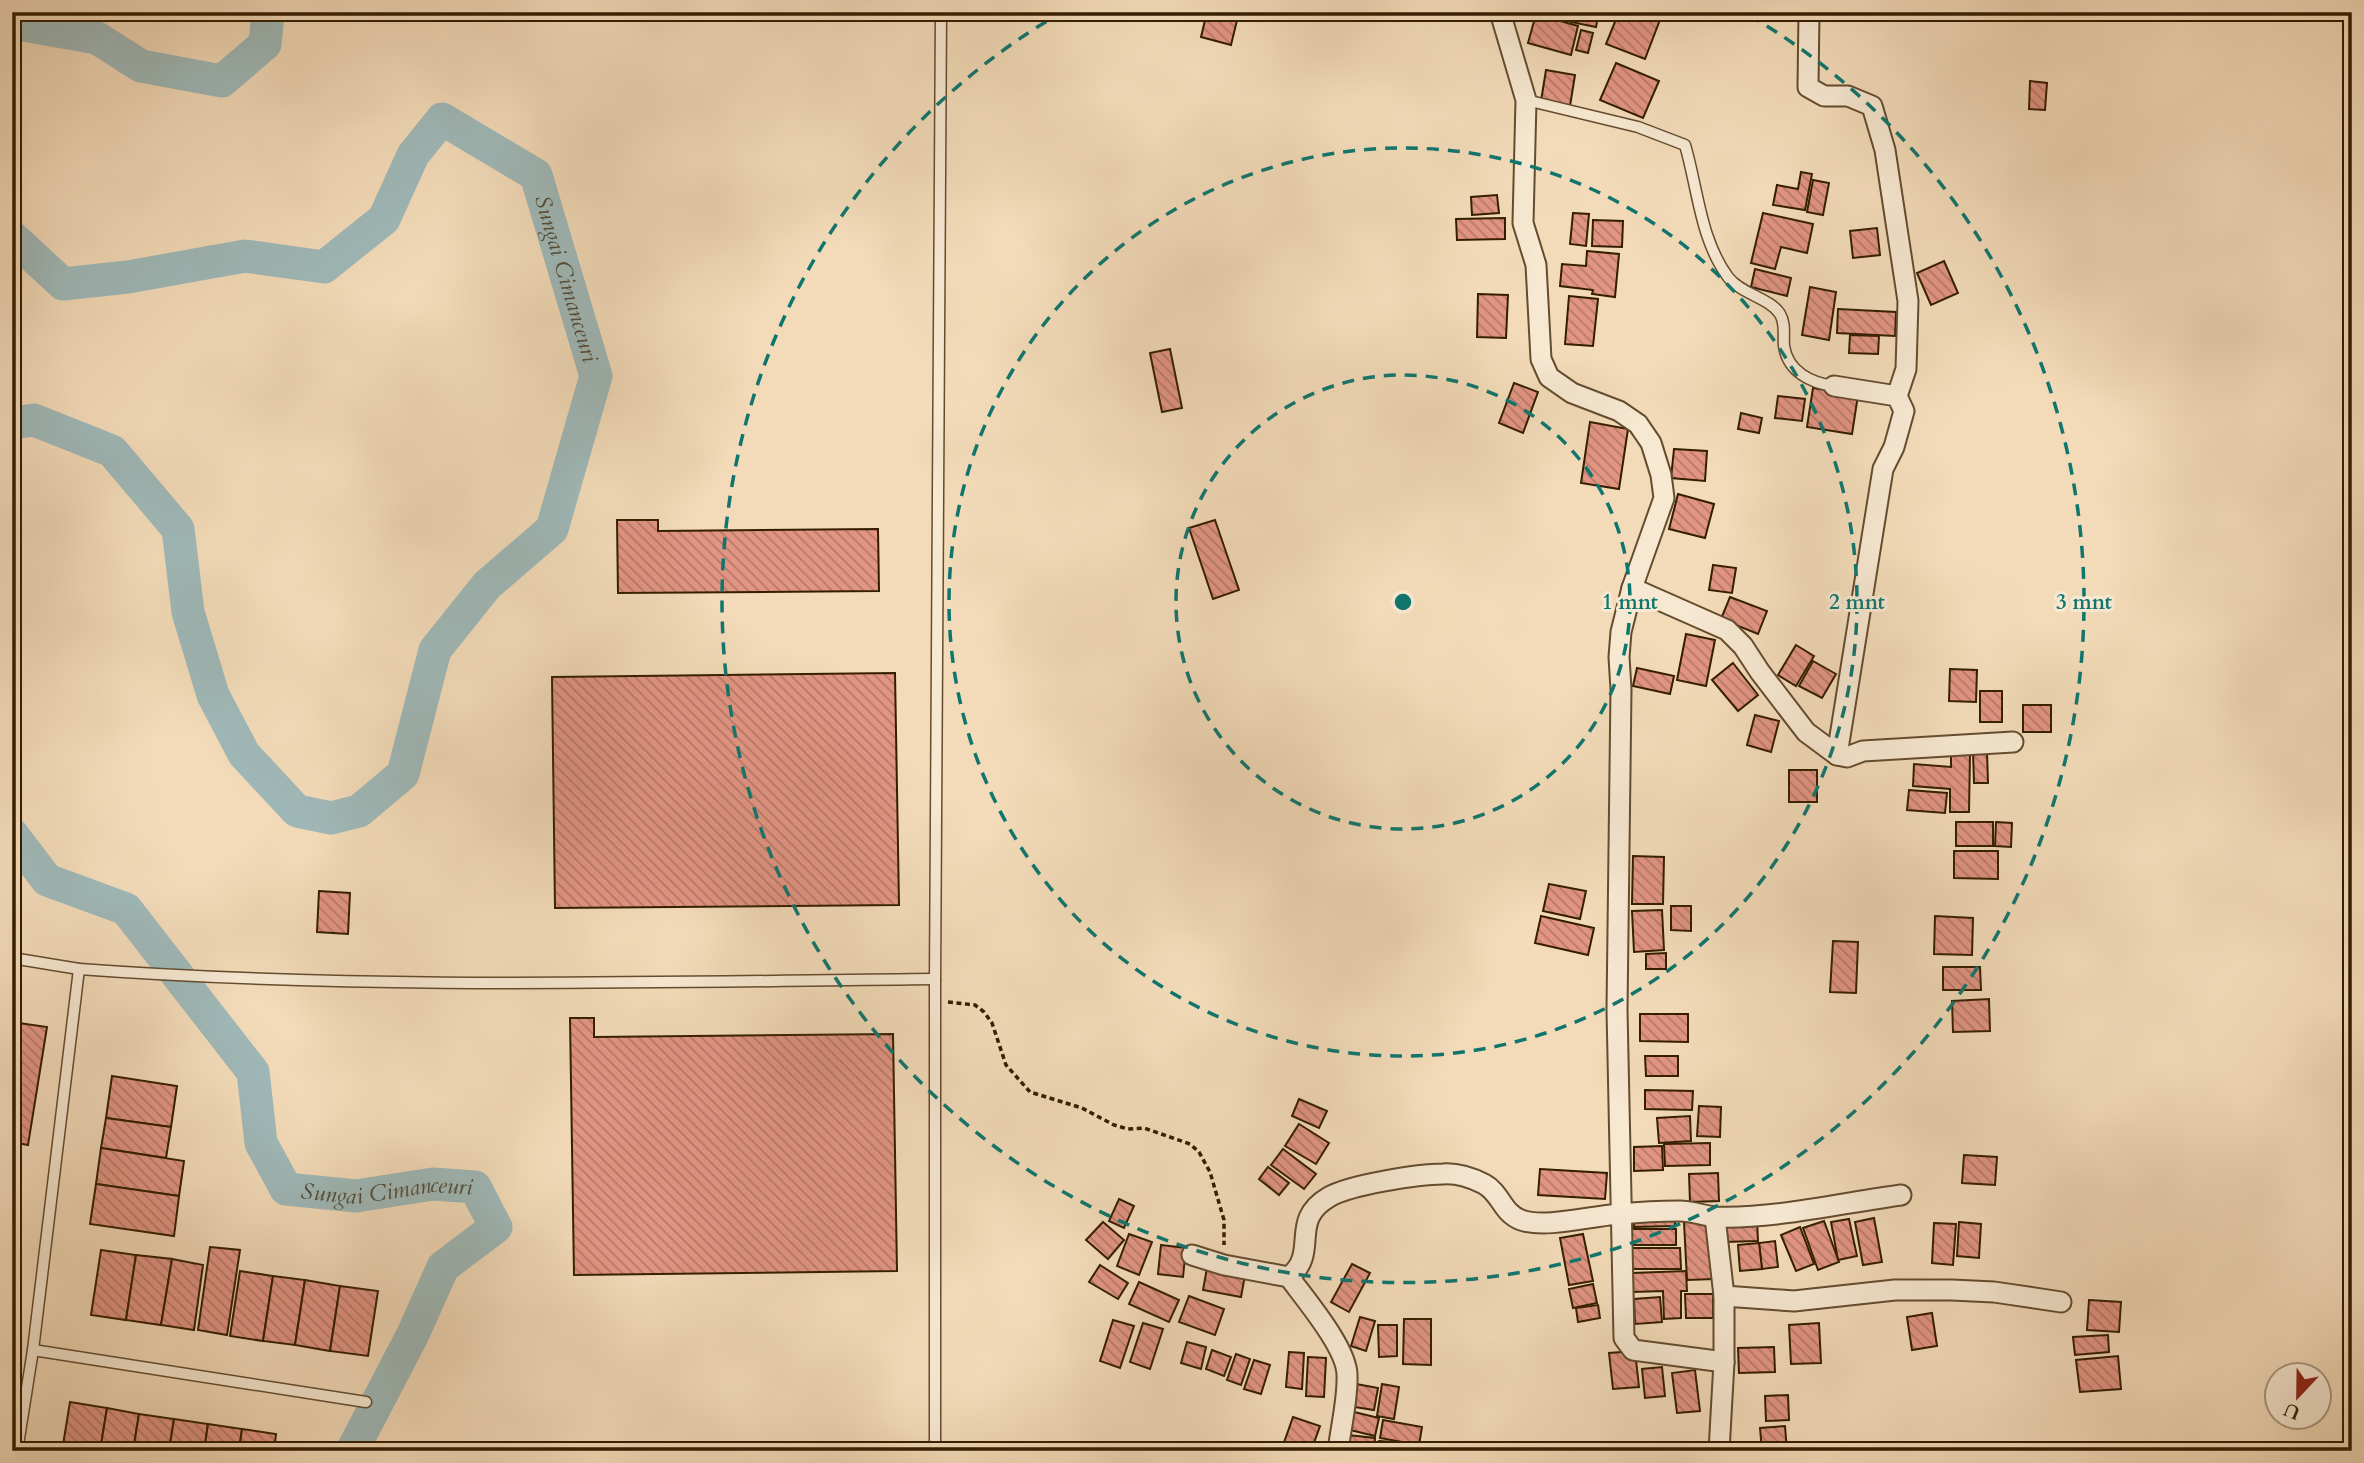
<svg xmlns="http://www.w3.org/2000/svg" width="2364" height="1463" viewBox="0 0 2364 1463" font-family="Cardo,serif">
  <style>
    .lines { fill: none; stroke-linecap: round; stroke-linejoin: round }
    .river { stroke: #9fb9b9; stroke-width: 33 }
    .building { fill: url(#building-back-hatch); stroke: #341d00; stroke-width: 2 }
    .lane-casing { stroke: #644c2e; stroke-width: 13 }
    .street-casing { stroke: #644c2e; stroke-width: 23 }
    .path { stroke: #341d00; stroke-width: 3.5; stroke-dasharray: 5 3.5; stroke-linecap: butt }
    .lane { stroke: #f7e8d2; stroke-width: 10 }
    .street { stroke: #f7e8d2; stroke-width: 19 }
    .ring { fill: none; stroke: #0f766e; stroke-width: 3.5; stroke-dasharray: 12 9 }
    .labels { text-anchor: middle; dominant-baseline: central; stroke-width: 6; stroke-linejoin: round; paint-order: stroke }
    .water-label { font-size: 23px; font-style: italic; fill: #544c38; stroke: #f7e8d2 }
    .centre { fill: #0f766e; stroke: #f7e8d2; stroke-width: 3.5 }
    .ring-label { font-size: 21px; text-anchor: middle; font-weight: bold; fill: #0f766e; stroke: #f7e8d2; stroke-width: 6; stroke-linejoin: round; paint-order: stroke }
  </style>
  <defs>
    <pattern id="building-back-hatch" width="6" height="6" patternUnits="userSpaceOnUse" patternTransform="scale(1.75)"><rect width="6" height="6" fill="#e29583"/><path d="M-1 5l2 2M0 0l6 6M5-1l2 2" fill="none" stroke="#b87969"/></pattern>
  </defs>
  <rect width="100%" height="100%" fill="#f3dbb9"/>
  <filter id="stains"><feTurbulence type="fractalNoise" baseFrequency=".00286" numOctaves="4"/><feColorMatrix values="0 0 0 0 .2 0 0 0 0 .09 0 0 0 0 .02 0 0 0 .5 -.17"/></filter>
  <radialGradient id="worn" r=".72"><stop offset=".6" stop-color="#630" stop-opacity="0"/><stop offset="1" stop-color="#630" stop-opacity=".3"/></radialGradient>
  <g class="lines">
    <!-- river -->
    <g class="river">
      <path d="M12,23L97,38L141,66L222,81L265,44L268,12"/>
      <path id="s1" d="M12,237L63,284L128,277L245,256L324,267L384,219L413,155L442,119L536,175L596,376L552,529L487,585L435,650L403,774L359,811L331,818L297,811L244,754L213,695L188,612L178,529L112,451L34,420L12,423"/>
      <path id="s2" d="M12,834L47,880L126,909L253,1072L261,1143L286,1189L356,1196L433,1184L475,1187L496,1227L443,1267L413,1334L352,1451"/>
    </g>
  </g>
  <!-- building -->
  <g class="building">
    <path d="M1207,12H1239L1231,45L1201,37Z"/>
    <path d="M1573,12H1599L1596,27L1571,22Z"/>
    <path d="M1619,12H1649L1661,17L1645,59L1606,44Z"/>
    <path d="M1536,14L1578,26L1571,55L1528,43Z"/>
    <path d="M1581,30L1593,33L1588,53L1576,50Z"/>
    <path d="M1616,63L1659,81L1643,118L1600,100Z"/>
    <path d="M1546,70L1575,75L1570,106L1541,101Z"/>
    <path d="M2030,81L2047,83L2045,110L2029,109Z"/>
    <path d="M1801,172L1812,174L1805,210L1773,205L1777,185L1798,189Z"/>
    <path d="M1813,180L1829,183L1823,215L1807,212Z"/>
    <path d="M1497,195L1499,213L1472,215L1471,197Z"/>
    <path d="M1573,213L1589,214L1586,246L1570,244Z"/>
    <path d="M1763,213L1813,224L1807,253L1781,247L1775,269L1751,263Z"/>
    <path d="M1505,218V239L1457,240L1456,219Z"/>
    <path d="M1593,220L1623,221L1622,247L1592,246Z"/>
    <path d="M1877,228L1880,255L1853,258L1850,231Z"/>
    <path d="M1587,251L1619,254L1615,297L1592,294L1593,290L1560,286L1562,264L1586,266Z"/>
    <path d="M1944,261L1958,293L1931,305L1917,273Z"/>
    <path d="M1755,269L1791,278L1787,296L1751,287Z"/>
    <path d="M1810,287L1836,292L1829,340L1802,335Z"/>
    <path d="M1478,294L1508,295L1506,338L1477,337Z"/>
    <path d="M1569,296L1598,299L1593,346L1565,344Z"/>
    <path d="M1838,309L1896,312L1895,336L1837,333Z"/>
    <path d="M1850,335L1879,336L1878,354L1849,353Z"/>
    <path d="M1170,349L1182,408L1162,412L1150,353Z"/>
    <path d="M1514,383L1538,392L1523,433L1499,423Z"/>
    <path d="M1813,388L1858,395L1852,434L1807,427Z"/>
    <path d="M1778,396L1805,399L1802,421L1775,418Z"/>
    <path d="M1741,413L1762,418L1759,433L1738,429Z"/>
    <path d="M1590,422L1628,429L1619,489L1581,483Z"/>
    <path d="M1674,449L1707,451L1705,481L1671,478Z"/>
    <path d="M1678,494L1714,504L1705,538L1669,529Z"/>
    <path d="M617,520H658V531L878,529L879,591L618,593Z"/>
    <path d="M1215,520L1239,590L1213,599L1189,528Z"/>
    <path d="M1713,565L1736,568L1732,593L1709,590Z"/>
    <path d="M1730,597L1767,611L1758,634L1721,619Z"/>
    <path d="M1686,634L1715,640L1706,686L1677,680Z"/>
    <path d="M1796,645L1814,656L1796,686L1778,675Z"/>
    <path d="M1813,661L1836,674L1822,698L1799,686Z"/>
    <path d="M1733,663L1758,695L1738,711L1712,680Z"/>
    <path d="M1637,668L1674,676L1670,694L1633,686Z"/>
    <path d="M1950,669L1977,670L1976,702L1949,701Z"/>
    <path d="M895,673L899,905L555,908L552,677Z"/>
    <rect x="1980" y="691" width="22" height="31"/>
    <rect x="2023" y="705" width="28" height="27"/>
    <path d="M1755,715L1779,721L1771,752L1747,745Z"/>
    <path d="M1973,752H1987L1988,783H1974Z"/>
    <path d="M1951,754L1970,755L1969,812H1950V789L1913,786L1914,764L1951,767Z"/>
    <rect x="1789" y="770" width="28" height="32"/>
    <path d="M1909,790L1947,793L1945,813L1907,810Z"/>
    <rect x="1956" y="822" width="37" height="24"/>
    <path d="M1996,822L2012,823L2011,847L1995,846Z"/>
    <path d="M1954,851H1998V879L1954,878Z"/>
    <path d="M1633,856L1664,857L1663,904H1632Z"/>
    <path d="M1549,884L1586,891L1580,919L1543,911Z"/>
    <path d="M319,891L350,893L348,934L317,932Z"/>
    <path d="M1671,906H1691V931L1671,930Z"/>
    <path d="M1662,910L1664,950L1634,952L1632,911Z"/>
    <path d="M1541,916L1594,928L1588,955L1535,943Z"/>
    <path d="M1935,916L1973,918L1972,955L1934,954Z"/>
    <path d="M1833,941L1858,942L1856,993L1830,992Z"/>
    <path d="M1666,953V969H1646V954Z"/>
    <path d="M1943,967H1980L1981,990H1943Z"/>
    <path d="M1989,999L1990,1031L1953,1032L1952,1001Z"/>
    <path d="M1640,1014H1688V1042L1640,1041Z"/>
    <path d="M570,1018H594V1037L893,1034L897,1271L574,1275Z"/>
    <path d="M12,1022L47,1027L28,1145L12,1142Z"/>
    <path d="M1645,1056H1678V1076H1646Z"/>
    <path d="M112,1076L177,1086L171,1127L106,1118Z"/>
    <path d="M1645,1090L1693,1091L1692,1110L1645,1109Z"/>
    <path d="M1299,1099L1327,1111L1319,1128L1292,1116Z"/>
    <path d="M1699,1106L1721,1107L1720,1137L1697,1136Z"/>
    <path d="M1690,1116L1691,1141L1659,1143L1657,1118Z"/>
    <path d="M106,1118L171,1127L166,1158L101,1148Z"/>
    <path d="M1299,1124L1329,1143L1316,1164L1285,1146Z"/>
    <path d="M1710,1143V1165L1665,1166L1664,1144Z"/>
    <path d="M1662,1146L1663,1170L1634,1171V1147Z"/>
    <path d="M101,1148L184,1161L179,1196L96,1184Z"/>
    <path d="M1283,1149L1316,1174L1304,1189L1271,1165Z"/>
    <path d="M1964,1155L1997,1157L1995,1185L1962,1183Z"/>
    <path d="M1268,1167L1289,1183L1279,1195L1259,1179Z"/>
    <path d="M1540,1169L1607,1173L1605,1199L1538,1195Z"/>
    <path d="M1718,1173L1719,1201L1690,1202L1689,1174Z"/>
    <path d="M96,1184L179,1196L174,1236L90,1224Z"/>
    <path d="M1119,1199L1134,1206L1124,1228L1109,1221Z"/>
    <path d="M1675,1215V1226L1634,1227L1633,1216Z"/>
    <path d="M1874,1218L1882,1262L1863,1265L1855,1222Z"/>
    <path d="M1849,1219L1857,1256L1838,1260L1831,1222Z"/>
    <path d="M1710,1220L1714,1279L1687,1280L1684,1222Z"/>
    <path d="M1757,1220L1758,1241L1724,1242L1723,1221Z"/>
    <path d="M1824,1221L1839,1262L1818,1270L1803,1228Z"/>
    <path d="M1103,1222L1124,1240L1108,1259L1086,1240Z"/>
    <path d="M1959,1222L1981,1224L1979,1258L1957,1256Z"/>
    <path d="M1934,1223L1956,1224L1953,1265L1932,1263Z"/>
    <path d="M1800,1227L1814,1264L1796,1271L1781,1235Z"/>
    <rect x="1630" y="1229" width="46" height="16"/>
    <path d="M1129,1234L1152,1242L1139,1275L1117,1266Z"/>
    <path d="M1583,1234L1593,1281L1569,1285L1560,1238Z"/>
    <path d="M1775,1241L1778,1267L1762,1269L1759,1243Z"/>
    <path d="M1759,1243L1762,1269L1740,1271L1738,1245Z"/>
    <path d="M1161,1245L1186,1248L1183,1277L1158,1274Z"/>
    <path d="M210,1247L240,1250L227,1335L198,1330Z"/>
    <path d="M1629,1248H1680L1681,1269H1630Z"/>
    <path d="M101,1250L136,1255L126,1320L91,1315Z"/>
    <path d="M136,1255L172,1259L161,1325L126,1320Z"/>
    <path d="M172,1259L203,1265L194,1330L161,1325Z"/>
    <path d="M1352,1264L1370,1273L1349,1312L1331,1302Z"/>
    <path d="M1100,1265L1128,1283L1118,1299L1089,1282Z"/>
    <path d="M1207,1268L1245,1275L1241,1297L1203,1290Z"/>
    <path d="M240,1271L273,1276L263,1341L230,1336Z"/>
    <path d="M1686,1271L1687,1291H1681V1318L1664,1319L1663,1291L1633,1292L1632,1273Z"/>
    <path d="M273,1276L305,1280L295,1345L263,1341Z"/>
    <path d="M305,1280L340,1286L330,1351L295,1345Z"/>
    <path d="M1139,1282L1179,1300L1169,1322L1129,1304Z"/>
    <path d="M1593,1284L1597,1303L1573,1308L1569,1289Z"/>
    <path d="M340,1286L378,1291L368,1356L330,1351Z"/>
    <path d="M1685,1294H1713V1318H1686Z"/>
    <path d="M1189,1296L1224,1309L1215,1335L1179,1322Z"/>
    <path d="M1660,1297L1662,1322L1635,1324L1634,1299Z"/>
    <path d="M2089,1300L2121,1302L2119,1332L2087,1330Z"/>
    <path d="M1598,1305L1600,1318L1578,1322L1576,1308Z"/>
    <path d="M1932,1313L1937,1346L1912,1350L1907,1317Z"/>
    <path d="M1360,1317L1375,1321L1366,1351L1351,1346Z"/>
    <path d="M1404,1319H1431V1365L1403,1364Z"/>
    <path d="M1113,1320L1134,1326L1120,1368L1100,1361Z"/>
    <path d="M1143,1323L1163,1329L1150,1369L1130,1362Z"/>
    <path d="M1819,1323L1821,1363L1791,1364L1789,1325Z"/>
    <path d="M1378,1325H1397V1356L1379,1357Z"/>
    <path d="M2108,1335L2109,1352L2075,1355L2073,1337Z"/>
    <path d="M1187,1342L1206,1347L1201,1369L1181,1363Z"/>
    <path d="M1774,1347L1775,1372L1739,1373L1738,1348Z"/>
    <path d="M1212,1350L1231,1357L1224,1376L1206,1369Z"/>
    <path d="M1635,1351L1639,1387L1613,1389L1609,1353Z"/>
    <path d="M1289,1352L1304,1353L1302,1389L1286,1387Z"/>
    <path d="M1236,1354L1250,1359L1241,1385L1227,1380Z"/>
    <path d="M2118,1356L2121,1389L2080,1392L2076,1360Z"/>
    <path d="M1308,1357L1326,1358L1324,1397L1306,1396Z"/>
    <path d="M1254,1360L1270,1365L1261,1394L1244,1389Z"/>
    <path d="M1662,1367L1665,1396L1645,1398L1642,1369Z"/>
    <path d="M1695,1370L1700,1411L1677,1413L1672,1373Z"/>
    <path d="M1351,1383L1378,1388L1374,1410L1348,1406Z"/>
    <path d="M1382,1384L1399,1387L1394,1419L1377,1416Z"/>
    <path d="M1788,1395L1789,1420L1766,1421L1765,1396Z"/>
    <path d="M70,1402L107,1408L100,1451H62Z"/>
    <path d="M107,1408L139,1414L133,1451H100Z"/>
    <path d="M1354,1412L1379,1418L1375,1436L1350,1430Z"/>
    <path d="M139,1414L174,1419L169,1451H133Z"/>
    <path d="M1293,1417L1320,1426L1311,1451H1281Z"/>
    <path d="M174,1419L208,1424L204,1451H169Z"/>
    <path d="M1383,1420L1422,1427L1419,1445L1380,1438Z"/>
    <path d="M208,1424L242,1429L239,1451H204Z"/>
    <path d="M1785,1426L1787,1451H1762L1760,1428Z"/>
    <path d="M242,1429L276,1434L274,1451H239Z"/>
    <path d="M1348,1435L1375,1438L1374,1451H1347Z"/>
    <path d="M1379,1441L1392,1442L1391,1451H1378Z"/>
  </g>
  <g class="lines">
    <defs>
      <g id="lane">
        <path d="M1526,100L1638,127L1685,145C1698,189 1700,239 1728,277C1741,294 1770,298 1780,314C1786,324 1783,335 1784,346C1788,372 1811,383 1834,386"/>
        <path d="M12,958L79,969L33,1350L17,1451"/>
        <path d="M79,969C364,990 650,982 935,979"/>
        <path d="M33,1350L366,1402"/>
        <path d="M935,1451V979L941,12"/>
      </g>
      <g id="street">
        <path d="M1500,12L1526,100L1523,223L1536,265L1541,359L1549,377L1572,393L1619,411L1638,424L1651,443L1661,475L1664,498L1632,588L1621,632L1619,657L1621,689L1617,1010L1624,1338L1633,1350L1724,1362"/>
        <path d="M1809,12L1808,87L1824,96H1848L1872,106L1885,150L1908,301L1906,369L1897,396"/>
        <path d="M1834,386L1897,396L1904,411L1894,447L1883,469L1837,755"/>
        <path d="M1632,588L1727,630L1743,646L1760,672L1806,732L1837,755L1847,757L1863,751L2013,742"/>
        <path d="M1715,1217L1724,1296"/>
        <path d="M1192,1255L1224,1265L1289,1277C1320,1252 1288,1221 1329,1197C1349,1185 1419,1174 1443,1174C1457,1173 1472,1178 1484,1184C1501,1193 1502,1213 1521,1220C1545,1229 1595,1215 1621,1214C1640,1212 1660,1211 1680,1211C1692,1211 1704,1216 1716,1217C1775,1219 1842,1203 1901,1195"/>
        <path d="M1289,1277C1305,1299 1347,1348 1347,1375C1348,1399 1341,1426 1338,1451"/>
        <path d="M1719,1451L1724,1362V1296L1794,1301L1895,1290H1952L1994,1292L2061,1302"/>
      </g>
    </defs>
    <!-- lane casing -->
    <use href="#lane" class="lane-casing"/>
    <!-- street casing -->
    <use href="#street" class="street-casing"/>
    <!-- path -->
    <g class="path">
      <path d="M2346,972L2352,971"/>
      <path d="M948,1002L975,1005L984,1012L992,1023L1006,1065L1030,1092L1082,1108L1114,1125L1128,1129L1144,1128L1190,1144L1199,1152L1210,1172L1224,1220V1245"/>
    </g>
    <!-- lane -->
    <use href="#lane" class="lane"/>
    <!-- street -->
    <use href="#street" class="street"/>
  </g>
  <!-- distance rings -->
  <g class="ring">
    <circle cx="1403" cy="602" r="227"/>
    <circle cx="1403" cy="602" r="454"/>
    <path d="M1749 15A681 681 0 1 1 1057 15"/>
  </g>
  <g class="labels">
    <!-- water labels -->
    <g class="water-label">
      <text stroke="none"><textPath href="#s1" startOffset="744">Sungai Cimanceuri</textPath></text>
      <text stroke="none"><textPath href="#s2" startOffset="574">Sungai Cimanceuri</textPath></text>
    </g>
  </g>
  <circle cx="1403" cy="602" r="10" class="centre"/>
  <g class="ring-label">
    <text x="1630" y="609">1 mnt</text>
    <text x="1857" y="609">2 mnt</text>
    <text x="2084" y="609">3 mnt</text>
  </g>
  <!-- margin -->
  <rect width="2364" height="1463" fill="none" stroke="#f3dbb9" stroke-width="42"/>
  <rect x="14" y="14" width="2336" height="1435" fill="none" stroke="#341d00" stroke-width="3.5"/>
  <rect x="21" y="21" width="2322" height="1421" fill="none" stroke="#341d00" stroke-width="2"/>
  <!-- north arrow -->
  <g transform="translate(2298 1396) rotate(202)"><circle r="33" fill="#f7e8d2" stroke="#a9977e" stroke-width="2"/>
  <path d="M0-5L12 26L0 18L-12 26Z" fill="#8f2418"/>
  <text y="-10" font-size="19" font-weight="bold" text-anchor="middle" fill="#341d00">U</text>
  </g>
  <rect width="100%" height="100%" filter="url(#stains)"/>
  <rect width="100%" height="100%" fill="url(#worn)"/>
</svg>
